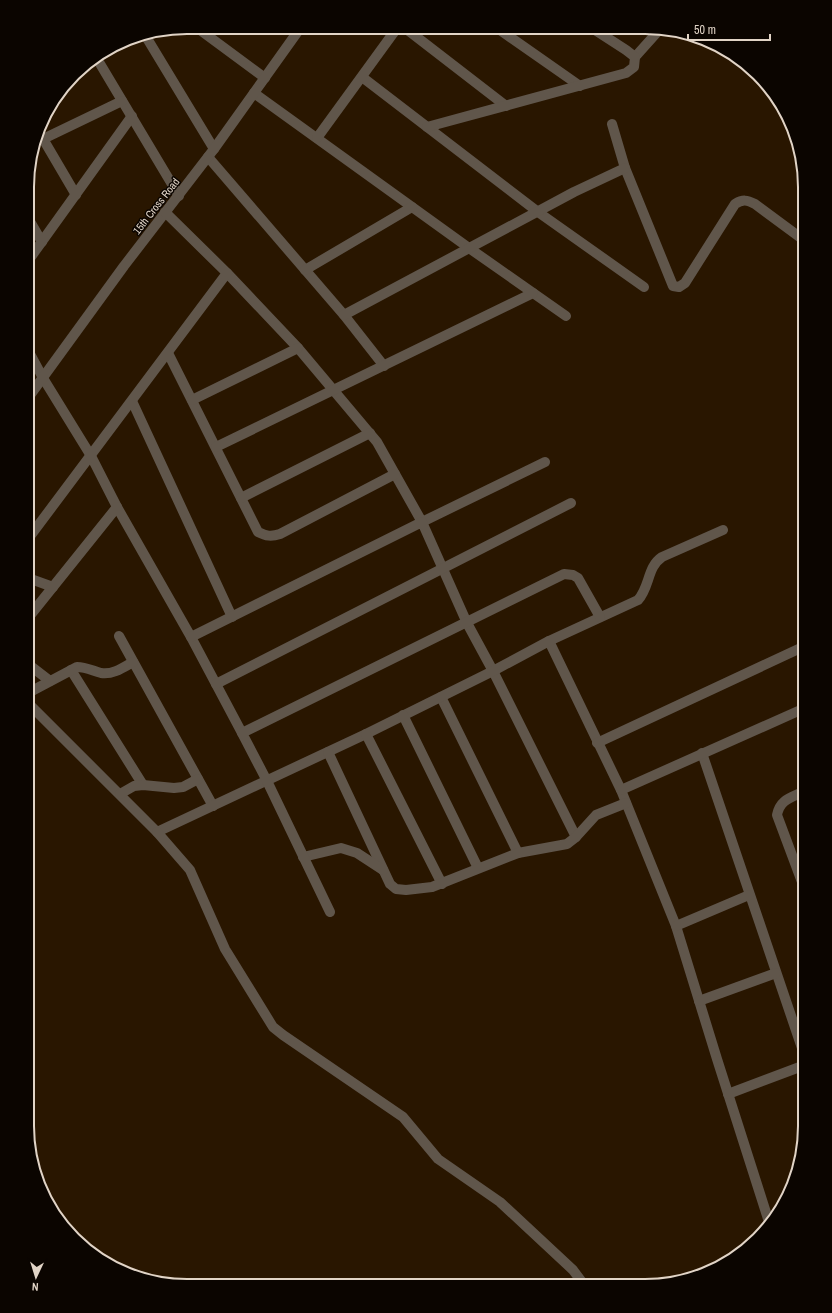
<svg xmlns="http://www.w3.org/2000/svg" width="832" height="1313" viewBox="0 0 832 1313" font-family="'Archivo Narrow',sans-serif">
  <style>
    .lines { fill: none; stroke-linecap: round; stroke-linejoin: round }
    .minor { stroke: #60564b; stroke-width: 10 }
    .labels { text-anchor: middle; dominant-baseline: central; stroke-width: 3; stroke-linejoin: round; paint-order: stroke }
    .street-label { font-size: 11px; fill: #e1d4c6; stroke: #0b0500 }
    .rim { fill: none; stroke: #e1d4c6; stroke-width: 2 }
  </style>
  <rect width="100%" height="100%" fill="#291600"/>
  <g class="lines">
    <!-- minor -->
    <g class="minor">
      <path d="M196,27L265,78"/>
      <path d="M405,28L506,106"/>
      <path d="M497,28L580,86"/>
      <path d="M145,35L214,149"/>
      <path d="M96,57L179,196"/>
      <path d="M635,57L661,28"/>
      <path d="M362,77L538,212L644,287"/>
      <path d="M254,93L469,248L566,316"/>
      <path d="M612,124L625,168L673,286L679,287L685,283L735,204C743,199 747,200 755,204L805,241"/>
      <path d="M427,127L626,73L634,67L635,57L626,50L592,28"/>
      <path d="M39,132L76,195"/>
      <path d="M317,138L397,28"/>
      <path d="M43,139L122,101"/>
      <path d="M208,157L344,315L384,366"/>
      <path d="M28,218L42,242"/>
      <path d="M28,261L132,116"/>
      <path d="M305,270L412,207"/>
      <path d="M227,273L298,348L377,442L422,522L545,462"/>
      <path d="M344,315L574,192L625,168"/>
      <path d="M28,350L43,378L91,456L117,507L191,637L242,733"/>
      <path d="M168,353L258,532C266,536 271,537 280,534L395,474"/>
      <path d="M28,398L124,266L214,149L301,27"/>
      <path d="M192,400L298,348"/>
      <path d="M132,401L232,617"/>
      <path d="M216,447L533,293"/>
      <path d="M241,498L370,433"/>
      <path d="M28,539L227,273L165,212"/>
      <path d="M28,578L53,587"/>
      <path d="M28,618L117,507"/>
      <path d="M119,636L213,806"/>
      <path d="M191,637L422,522L467,623L493,671L576,837"/>
      <path d="M549,641L621,790L676,926L717,1059L770,1225"/>
      <path d="M28,664L50,681"/>
      <path d="M71,670L143,785"/>
      <path d="M216,684L571,503"/>
      <path d="M28,693L77,667C86,667 93,671 101,673C113,675 124,667 133,662"/>
      <path d="M441,697L518,853"/>
      <path d="M28,703L157,832L366,734L493,671L549,641L638,600C650,587 647,567 662,557L723,530"/>
      <path d="M403,715L478,868"/>
      <path d="M366,734L442,884"/>
      <path d="M597,743L805,646"/>
      <path d="M328,752L390,884L396,889L406,890L432,887L518,853L567,844L576,837L596,815L626,803"/>
      <path d="M702,753L805,1057"/>
      <path d="M621,790L805,708"/>
      <path d="M120,794L134,786L143,785L174,788L183,787L198,779"/>
      <path d="M157,832L190,870L225,949L273,1027L283,1035L403,1117L438,1159L500,1202L573,1270L585,1286"/>
      <path d="M303,857L341,848L357,853L383,870"/>
      <path d="M805,890L777,815C780,799 791,798 805,791"/>
      <path d="M330,912L267,781L242,733L564,574L573,575L578,578L600,617"/>
      <path d="M676,926L749,895"/>
      <path d="M699,1001L776,973"/>
      <path d="M728,1094L805,1065"/>
    </g>
  </g>
  <g class="labels">
    <!-- street labels -->
    <g class="street-label">
      <text transform="translate(156 206) rotate(-52)">15th Cross Road</text>
    </g>
  </g>
  <!-- crop -->
  <path d="M0 0H832V1313H0ZM187 34H645A153 153 0 0 1 798 187V1126A153 153 0 0 1 645 1279H187A153 153 0 0 1 34 1126V187A153 153 0 0 1 187 34Z" fill="#0b0500" fill-rule="evenodd"/>
  <path class="rim" d="M187 34H645A153 153 0 0 1 798 187V1126A153 153 0 0 1 645 1279H187A153 153 0 0 1 34 1126V187A153 153 0 0 1 187 34Z"/>
  <!-- north arrow -->
  <g transform="translate(36 1277) rotate(184)" stroke="#0b0500" stroke-width="3" paint-order="stroke">
  <path d="M0-3L7 15L0 10L-7 15Z" fill="#e1d4c6"/>
  <text y="-6" font-size="11" font-weight="bold" text-anchor="middle" fill="#e1d4c6">N</text>
  </g>
  <!-- scale -->
  <path d="M688 34v6h82v-6" fill="none" stroke="#e1d4c6" stroke-width="2"/>
  <text x="694" y="34" font-size="12" fill="#e1d4c6" stroke="#0b0500" stroke-width="3" paint-order="stroke">50 m</text>
</svg>
